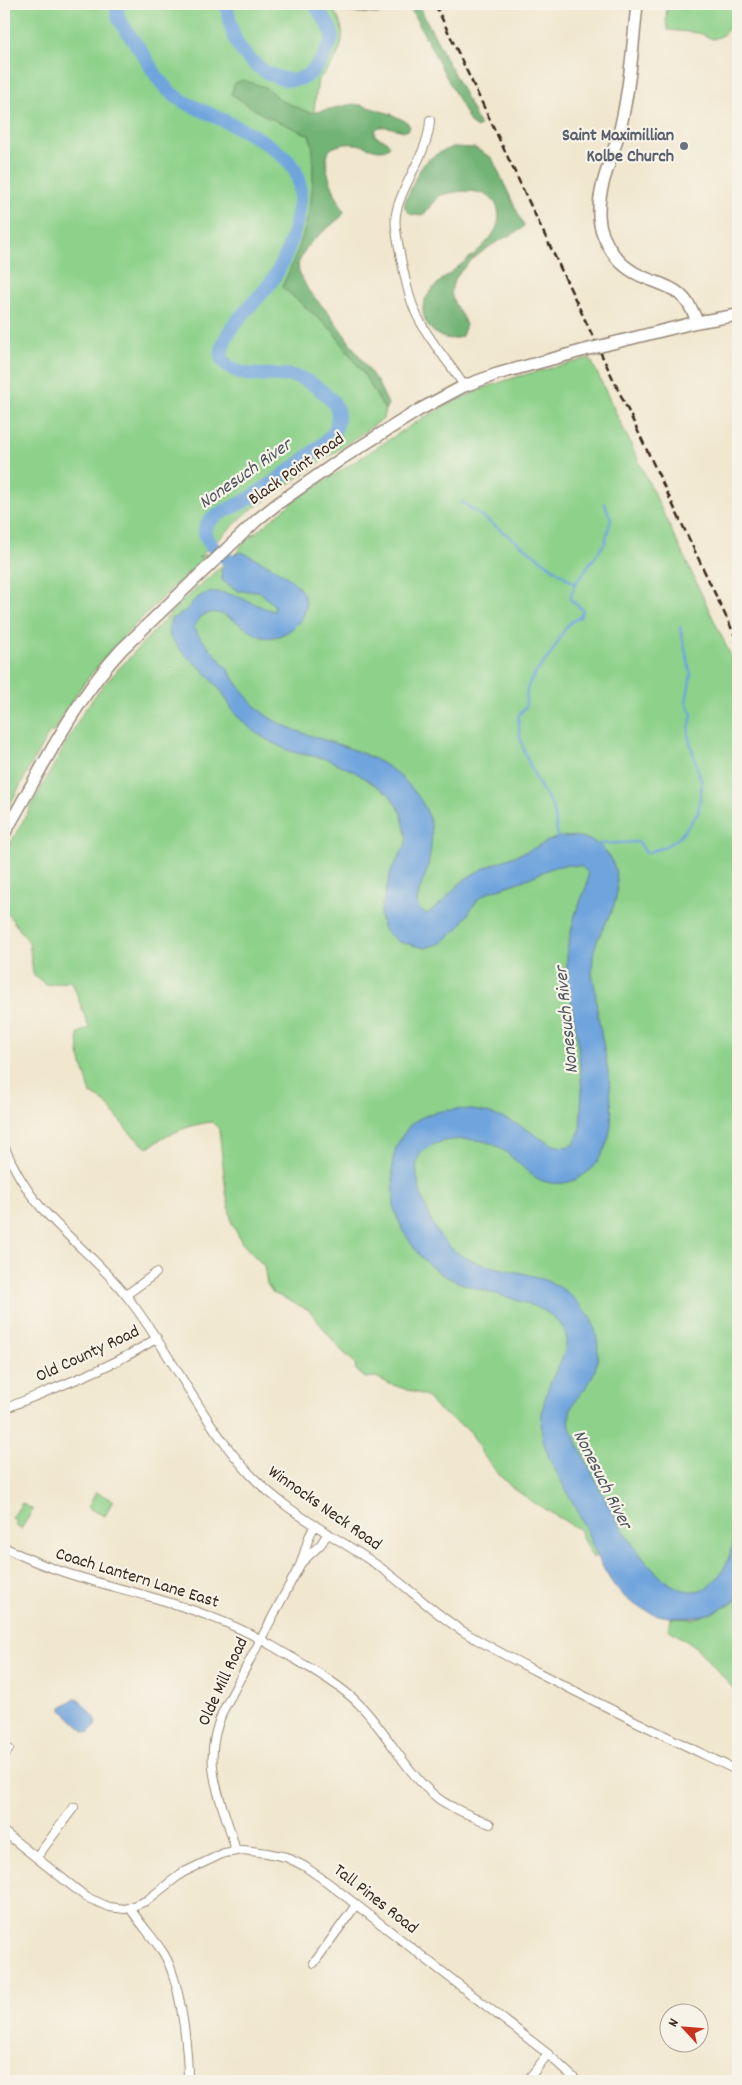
<svg xmlns="http://www.w3.org/2000/svg" width="742" height="2085" viewBox="0 0 742 2085" font-family="Dekko,sans-serif">
  <style>
    .green { fill: #8dd18a; stroke: #647e54 }
    .forest { fill: #72b376; stroke: #566e4a }
    .water { fill: #70a4dd; stroke: #56677e }
    .lines { fill: none; stroke-linecap: round; stroke-linejoin: round }
    .stream { stroke: #70a4dd; stroke-width: 2.5 }
    .river { stroke: #70a4dd; stroke-width: 14 }
    .street-casing { stroke: #968876; stroke-width: 10 }
    .secondary-casing { stroke: #968876; stroke-width: 14 }
    .street { stroke: #fff; stroke-width: 8 }
    .secondary { stroke: #fff; stroke-width: 11 }
    .rail { stroke: #3b2a1e; stroke-width: 2.5; stroke-dasharray: 8 4; stroke-linecap: butt }
    .secondary-bridge-casing { stroke: #968876; stroke-width: 14; stroke-linecap: butt }
    .secondary-bridge { stroke: #fff; stroke-width: 11 }
    .worship-dot { fill: #6b7280; stroke: #f7f3e8; stroke-width: 2 }
    .labels { text-anchor: middle; dominant-baseline: central; stroke-width: 4.5; stroke-linejoin: round; paint-order: stroke }
    .worship-label { font-size: 18px; font-weight: bold; fill: #5b616d; stroke: #f7f3e8; text-anchor: end }
    .street-label { font-size: 18px; fill: #3b2a1e; stroke: #f7f3e8 }
    .water-label { font-size: 19px; font-style: italic; fill: #4e5561; stroke: #f7f3e8 }
  </style>
  <rect width="100%" height="100%" fill="#f7f3e8"/>
  <filter id="ink" filterUnits="userSpaceOnUse"><feTurbulence type="fractalNoise" baseFrequency=".02" numOctaves="2"/><feDisplacementMap in="SourceGraphic" scale="10" xChannelSelector="R" yChannelSelector="G"/><feConvolveMatrix kernelMatrix="1 2 1 2 8 2 1 2 1" color-interpolation-filters="sRGB"/></filter>
  <filter id="wash" filterUnits="userSpaceOnUse"><feTurbulence type="fractalNoise" baseFrequency=".0096" numOctaves="4" result="noise"/><feDisplacementMap in="SourceGraphic" scale="20" xChannelSelector="R" yChannelSelector="G"/><feGaussianBlur stdDeviation="1.12" result="paint"/><feColorMatrix in="noise" values="0 0 0 0 0 0 0 0 0 0 0 0 0 0 0 0 0 1.4 0 .05"/><feComposite in="paint" operator="in"/></filter>
  <g filter="url(#wash)">
    <rect width="100%" height="100%" fill="#f1e7cf"/>
    <!-- green -->
    <g class="green">
      <path d="M4,4H330C334,11 341,21 342,30C344,49 333,67 318,79L310,139L313,145V196L300,249L282,287L332,330L363,373L385,410L383,419L248,512L198,558L208,554C169,592 127,629 93,672C77,691 65,712 53,733L51,731L46,738L4,815Z"/>
      <path d="M667,4H738C738,18 728,36 713,39L699,33L668,30L666,20Z"/>
      <path d="M590,358L738,671V1491L733,1551L717,1584L688,1595L648,1570L623,1535L593,1558L581,1536L580,1530L533,1502L513,1488L502,1478L483,1455L470,1431L437,1409L426,1396L387,1383L376,1377L365,1378L356,1370L355,1363L339,1348L309,1310L273,1293L267,1284L264,1266L242,1243L232,1223L226,1192L219,1129L212,1122C188,1124 167,1135 147,1148L128,1131L105,1102L91,1094L79,1054L78,1033L89,1028L72,981L46,985L33,974L29,942L4,909V855L84,711L101,688L182,601L216,571L239,550L242,544L298,498L423,418L453,402L484,388L516,377Z"/>
      <path d="M96,1492L113,1500L105,1516L88,1508Z"/>
      <path d="M22,1503L33,1510L21,1529L15,1525L17,1522L12,1518Z"/>
      <path d="M738,1598V1694L697,1648L668,1629L670,1618L694,1619L730,1605Z"/>
    </g>
    <!-- forest -->
    <g class="forest">
      <path d="M330,4H399L379,14L347,12L332,7Z"/>
      <path d="M408,4H418L472,109L480,126L477,128L471,124Z"/>
      <path d="M243,80L265,87L282,101L311,113L353,104L361,105L391,114L407,122L410,127L407,131C397,131 387,124 377,128L375,131V136L386,141L390,146C380,156 366,144 354,144C346,143 338,145 330,149C320,168 336,194 344,212L341,217L312,241L306,248L298,264L299,272L308,290L331,316L355,350L378,383L388,404L385,410L363,373L332,330L282,287C301,245 313,215 313,169C313,156 314,146 309,135L265,116L231,94L235,83Z"/>
      <path d="M453,147L475,148L492,158L524,226C518,233 512,234 504,238C487,247 446,274 452,297C455,307 463,315 466,325L462,336C444,346 422,328 423,308C423,302 427,296 431,291C448,268 507,242 498,210C497,205 494,200 490,197C475,188 454,191 438,196L425,213L420,216L410,214L405,208V202C419,171 419,159 453,147Z"/>
    </g>
    <!-- water -->
    <g class="water">
      <path d="M242,552C261,562 308,580 306,607C305,614 301,621 295,626C287,634 275,639 263,637C246,633 221,601 201,617C197,621 194,624 194,629C202,641 212,650 221,661C241,685 247,706 277,722C318,743 370,746 404,780C416,792 428,808 431,825C433,839 430,856 427,870C424,881 415,896 418,907C420,911 423,912 427,914C431,910 436,908 439,905C449,896 456,885 467,878C485,866 503,861 522,853C534,849 545,841 557,838C588,831 614,848 617,880C620,905 604,922 596,944C592,953 593,965 592,974C596,988 596,1003 598,1017C604,1048 614,1095 611,1125C608,1159 579,1193 543,1181C527,1176 510,1151 493,1144C474,1136 422,1136 417,1162C415,1177 421,1194 426,1208C455,1294 532,1249 579,1304C584,1310 590,1315 593,1323C600,1343 600,1365 589,1383C577,1400 567,1404 570,1427C588,1464 649,1610 703,1589C717,1583 726,1567 730,1554C737,1533 736,1507 738,1485V1598C700,1629 639,1624 611,1581C596,1558 588,1532 576,1508C564,1485 546,1459 542,1434C540,1419 543,1403 548,1389C553,1371 576,1346 562,1326C551,1311 532,1305 516,1300C496,1293 465,1287 447,1277C440,1273 431,1267 425,1261C414,1251 399,1225 395,1211C393,1206 394,1199 394,1193C392,1164 389,1154 407,1129C413,1120 424,1116 433,1113C449,1109 467,1108 483,1112C496,1115 509,1120 521,1126C536,1134 557,1154 574,1144L580,1130L582,1090L577,1035L567,978V949L575,915L587,885L588,873L581,866L566,865L554,867L522,881L489,892L478,899L458,929L441,943L425,948L399,942L385,931L382,924L380,914L391,871L405,846L407,838L401,812L389,794L355,772L327,759L292,752L271,742L253,731L235,714L222,692L203,670L183,653L170,637L169,628L171,619C176,617 181,614 185,611C190,607 193,600 199,597C221,582 253,606 274,611L275,606L259,591H238L222,580L221,569L237,553Z"/>
      <path d="M75,1698L80,1701L96,1719L95,1726L88,1733L85,1732L62,1710V1707Z"/>
    </g>
    <g class="lines">
      <!-- stream -->
      <g class="stream">
        <path d="M462,502L575,584"/>
        <path d="M558,838L553,807L538,783L525,754L520,737L518,716L526,707C524,678 538,673 552,652C561,638 563,624 580,617L583,610L570,599L575,584L605,543L611,519L605,504"/>
        <path d="M598,844L639,842L646,853L664,847L679,838L698,813L702,784L688,735L692,714L686,702L691,675L680,627"/>
      </g>
      <!-- river -->
      <g class="river">
        <path d="M118,4L117,11L119,19C126,31 135,42 143,54C153,70 161,87 178,98C188,105 200,109 212,115C235,126 288,149 297,175C303,191 299,214 294,231C289,248 283,264 273,279C258,303 217,330 222,360C243,384 269,370 297,377C306,379 316,386 323,392C329,397 335,402 337,410C339,416 337,426 334,432C322,449 267,487 247,500C236,507 207,515 205,529C202,545 234,564 245,571"/>
        <path d="M226,4C229,17 231,33 238,45C249,63 276,84 299,79C310,76 316,67 322,59C326,53 332,42 332,34C330,24 319,12 314,4"/>
      </g>
    </g>
  </g>
  <g filter="url(#ink)">
    <g class="lines">
      <defs>
        <g id="street">
          <path d="M430,120C429,151 405,179 397,209C393,223 398,240 400,254C405,277 409,303 421,323C433,346 451,364 464,386"/>
          <path d="M4,1146C13,1167 24,1187 39,1205C66,1237 99,1261 125,1294C170,1350 201,1421 249,1473C284,1511 332,1534 374,1563C405,1584 432,1612 464,1632C492,1649 522,1664 551,1679C613,1711 676,1741 738,1771"/>
          <path d="M126,1295L156,1273"/>
          <path d="M4,1409C56,1387 110,1369 157,1338"/>
          <path d="M4,1547C53,1573 99,1582 151,1597C193,1609 236,1624 274,1647C302,1664 335,1680 359,1704C388,1733 406,1774 439,1799C454,1810 473,1816 490,1824"/>
          <path d="M301,1563L321,1544L328,1533"/>
          <path d="M4,1756L9,1749"/>
          <path d="M4,1832L86,1897L109,1907L125,1909L146,1901L182,1873L224,1853L243,1850L267,1853L286,1857L304,1866L327,1882L548,2054L577,2081"/>
          <path d="M236,1851C222,1797 199,1766 223,1711L301,1563L309,1537L315,1525"/>
          <path d="M37,1857L74,1807"/>
          <path d="M130,1908C140,1924 154,1938 164,1954C181,1983 188,2048 188,2081"/>
          <path d="M314,1963L356,1905"/>
          <path d="M527,2081L548,2054"/>
        </g>
        <g id="secondary">
          <path d="M637,4C633,44 630,85 621,125C615,152 599,183 599,210C598,226 605,243 615,256C644,292 681,272 697,322"/>
          <path d="M613,343L697,322L738,315"/>
          <path d="M4,834C41,771 72,703 122,649L258,519L277,504L344,457L419,410L464,386L497,374L585,350"/>
        </g>
      </defs>
      <!-- street casing -->
      <use href="#street" class="street-casing"/>
      <!-- secondary casing -->
      <use href="#secondary" class="secondary-casing"/>
      <!-- street -->
      <use href="#street" class="street"/>
      <!-- secondary -->
      <use href="#secondary" class="secondary"/>
      <!-- rail -->
      <path class="rail" d="M435,4L738,642"/>
      <defs>
        <path id="secondary-bridge" d="M585,350L613,343"/>
      </defs>
      <!-- secondary-bridge casing -->
      <use href="#secondary-bridge" class="secondary-bridge-casing"/>
      <!-- secondary-bridge -->
      <use href="#secondary-bridge" class="secondary-bridge"/>
    </g>
  </g>
  <!-- markers -->
  <circle class="worship-dot" cx="684" cy="146" r="5"/>
  <g class="labels">
    <!-- worship labels -->
    <g class="worship-label">
      <text x="674" y="136">Saint Maximillian<tspan x="674" dy="21">Kolbe Church</tspan></text>
    </g>
    <!-- street labels -->
    <g class="street-label">
      <text transform="translate(297 470) rotate(-35)">Black Point Road</text>
      <text transform="translate(88 1355) rotate(-25)">Old County Road</text>
      <text transform="translate(324 1509) rotate(35)">Winnocks Neck Road</text>
      <text transform="translate(137 1579) rotate(17)">Coach Lantern Lane East</text>
      <text transform="translate(224 1682) rotate(-65)">Olde Mill Road</text>
      <text transform="translate(375 1900) rotate(38)">Tall Pines Road</text>
    </g>
    <!-- water labels -->
    <g class="water-label">
      <text transform="translate(246 475) rotate(-35)">Nonesuch River</text>
      <text transform="translate(568 1020) rotate(-96)">Nonesuch River</text>
      <text transform="translate(601 1480) rotate(63)">Nonesuch River</text>
    </g>
  </g>
  <!-- margin -->
  <rect width="742" height="2085" fill="none" stroke="#f7f3e8" stroke-width="20"/>
  <!-- north arrow -->
  <g transform="translate(684 2028) rotate(296)"><circle r="24" fill="#f7f3e8" stroke="#aca397"/>
  <path d="M0-4L9 19L0 12L-9 19Z" fill="#c8321e"/>
  <text y="-8" font-size="14" font-weight="bold" text-anchor="middle" fill="#3b2a1e">N</text>
  </g>
</svg>
